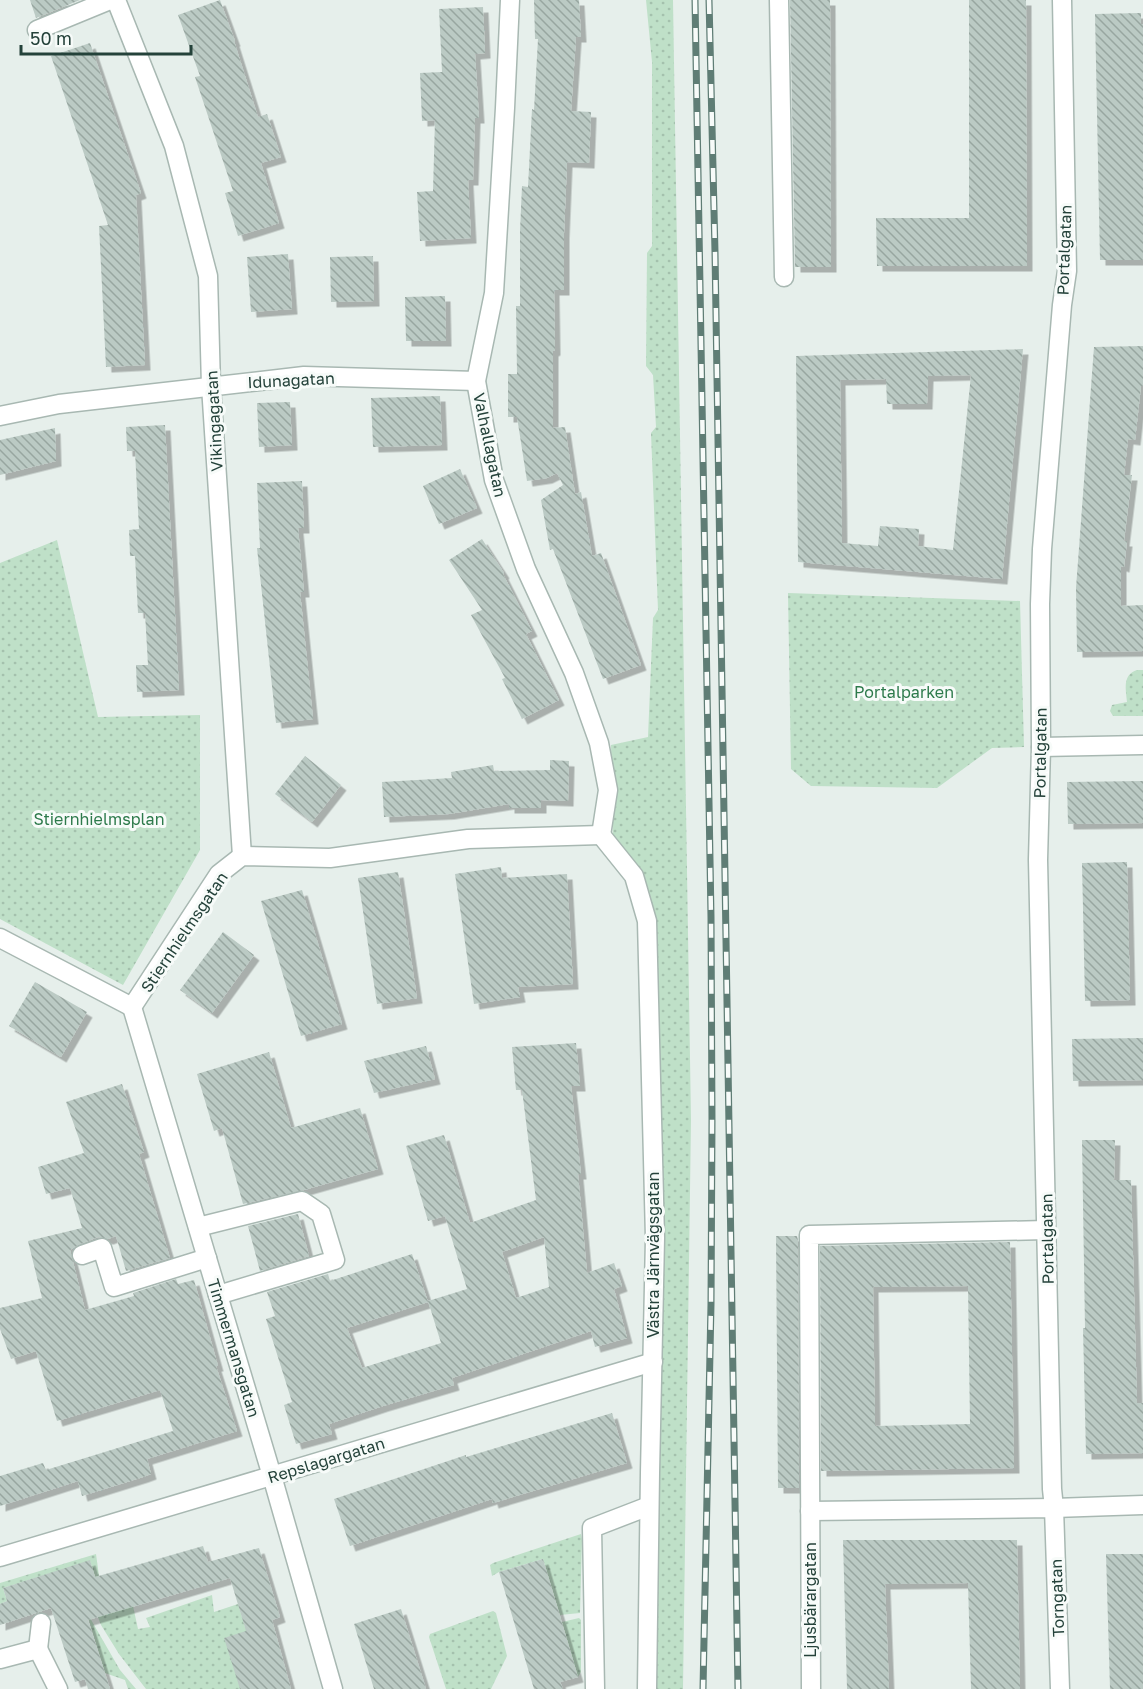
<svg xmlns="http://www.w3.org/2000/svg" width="1143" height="1689" viewBox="0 0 1143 1689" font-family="'Golos Text',sans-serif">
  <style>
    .grass { fill: url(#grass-dots) }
    .building { fill: url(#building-back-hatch); fill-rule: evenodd; filter: url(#shadow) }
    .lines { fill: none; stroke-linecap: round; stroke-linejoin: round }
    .minor-casing { stroke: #a8b8b2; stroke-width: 21 }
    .minor { stroke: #fff; stroke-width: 18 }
    .rail-casing { stroke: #5f7d75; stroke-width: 7 }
    .rail { stroke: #f7fbf9; stroke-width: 4.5; stroke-dasharray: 14; stroke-linecap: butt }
    .labels { text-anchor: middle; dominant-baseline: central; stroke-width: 6; stroke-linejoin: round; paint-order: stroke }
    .street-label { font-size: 16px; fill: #24423a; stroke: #f7fbf9 }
    .park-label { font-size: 16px; fill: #2d7a4b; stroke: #f7fbf9 }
  </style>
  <defs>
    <pattern id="grass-dots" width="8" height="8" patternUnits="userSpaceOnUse" patternTransform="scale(1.5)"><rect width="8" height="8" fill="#bfe0c8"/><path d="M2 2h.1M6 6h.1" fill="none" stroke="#a4c1ad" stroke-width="1.8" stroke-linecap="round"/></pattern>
    <pattern id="building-back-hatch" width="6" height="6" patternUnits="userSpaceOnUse" patternTransform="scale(1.5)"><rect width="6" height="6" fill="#bbcac4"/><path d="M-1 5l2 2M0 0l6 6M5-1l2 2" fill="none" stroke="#98a6a0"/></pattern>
    <filter id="shadow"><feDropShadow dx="5.5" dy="5.5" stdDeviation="0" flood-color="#0004"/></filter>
  </defs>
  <rect width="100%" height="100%" fill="#e6efeb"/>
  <!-- grass -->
  <g class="grass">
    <path d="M646,0H673L691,1120L683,1689H654L647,899L613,840L611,745L648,737L653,618L658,610L651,433L656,427L653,375L646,366L647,253L652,246V62Z"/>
    <path d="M57,540L98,717L200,715V850L123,985L0,919V563Z"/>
    <path d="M788,593L1020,601L1024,747L992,748L937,788L811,786L791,769Z"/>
    <path d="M1137,670H1143V716H1113L1110,711L1112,705L1127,702C1126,689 1122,675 1137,670Z"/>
    <path d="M581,1534L582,1539L580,1613L560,1615L543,1559L499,1572L492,1576L490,1565L493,1563Z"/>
    <path d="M96,1554L99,1576L133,1606L138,1629L150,1627L146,1618L212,1595L214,1612L238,1604L245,1627L272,1623L240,1689H146L119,1654L101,1625L89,1594L100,1591L90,1561L3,1588L7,1601L0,1604V1583Z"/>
    <path d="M86,1611L120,1670L136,1689H128L125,1680L105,1673Z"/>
    <path d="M493,1611L496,1613L507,1656L491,1689H446L429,1637L430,1634Z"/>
    <path d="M579,1618L581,1620V1672L578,1677L562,1622Z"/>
  </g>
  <!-- building -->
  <g class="building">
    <path d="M30,0H80L36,18Z"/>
    <path d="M220,0L235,41H234L258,117L267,114L281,157L261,163L279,223L238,236L225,193L233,191L195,77L200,76L178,15Z"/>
    <path d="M534,0H579L581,37H576L571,111L591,112L589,163L567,162L564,233V290H554L555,350L553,351V428L565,427L575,494L581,492L592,556L601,553L641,665L603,679L553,549L550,550L541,500L563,485L557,473L547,478L527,481L517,417H508V374H517L516,306H520V231L522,186L528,187L532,109L534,110L538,39H535Z"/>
    <path d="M790,0H830L831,267H795Z"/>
    <path d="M969,0H1026L1027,266H877L876,218H969Z"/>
    <path d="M483,7L485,53L475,54L479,118H475L473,180H468L471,238L420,241L417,192L433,191L435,120L422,121L420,73L442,72L439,9Z"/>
    <path d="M1141,13V24H1143V260H1100L1095,14Z"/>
    <path d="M90,43L141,193L136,195L145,365L106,367L99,226L108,225L51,56Z"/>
    <path d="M288,254L292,309L251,312L247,257Z"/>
    <path d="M373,256L374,301L331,302L330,257Z"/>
    <path d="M445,296L446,341H406L405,297Z"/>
    <path d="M1143,346V386H1141L1135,440L1128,439L1124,475H1132L1124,541H1127L1124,567L1121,566V606L1143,605V651L1077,652L1076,588L1094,347Z"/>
    <path d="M1023,349L1002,579L798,562L796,356ZM971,375L953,550L918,546L919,529L880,526L878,546L842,543L840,380L886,379L887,404H927L928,376Z"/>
    <path d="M440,396L442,445L373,447L371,398Z"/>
    <path d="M290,402L292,445L259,447L257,403Z"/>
    <path d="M165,425L179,690L137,692L136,665H148L145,613H138L135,556H130L129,530L139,529L135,451H127L126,427Z"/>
    <path d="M55,428L56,461L0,475V440Z"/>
    <path d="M460,469L477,508L439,524L423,486Z"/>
    <path d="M302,481L304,528H298L304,592H300L313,719L276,723L257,548H260L257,483Z"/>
    <path d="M482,539L504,573L503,574L532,631L526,634L559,700L522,719L502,679L505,678L471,615L482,610L449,560Z"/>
    <path d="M305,756L341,785L312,822L275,794Z"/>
    <path d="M550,760L569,761L568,801L541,800V808H509V804L449,814L384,817L382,782L452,778L451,772L493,765L494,771L550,770Z"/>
    <path d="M1143,781V823L1068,824L1067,782Z"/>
    <path d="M1127,862L1130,1000L1085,1001L1082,863Z"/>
    <path d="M501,867L502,878L567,874L573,984L518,987L520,997L474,1004L455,874Z"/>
    <path d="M398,872L417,998L377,1004L358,878Z"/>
    <path d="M302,890L342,1024L301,1036L261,901Z"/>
    <path d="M223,932L254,955L212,1013L180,990Z"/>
    <path d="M35,982L87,1012L61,1057L9,1026Z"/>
    <path d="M1143,1038V1080L1073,1081L1072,1039Z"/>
    <path d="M576,1043L580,1086H571L581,1174H578L587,1273L614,1263L622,1286L614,1289L627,1338L595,1347L591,1331L452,1378L454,1385L383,1406L329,1424L332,1434L296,1444L284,1405L292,1402L266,1319L275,1316L267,1292L328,1274L330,1281L412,1254L428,1302L347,1328L362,1368L441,1343L428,1301L467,1289L445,1216L428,1221L406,1146L444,1135L470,1223L536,1200L522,1090H516L512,1047ZM544,1237L549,1287L516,1298L502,1252Z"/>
    <path d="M426,1046L435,1079L374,1093L364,1061Z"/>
    <path d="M269,1052L291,1128L360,1108L378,1169L304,1190L243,1204L222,1128L214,1131L197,1074Z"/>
    <path d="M122,1084L144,1152L139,1154L170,1258L126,1271L116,1236L108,1239L98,1237L78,1245L70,1250L85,1310L134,1296L133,1293L176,1279L178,1284L194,1280L218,1366H216L237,1431L147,1459L151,1474L143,1477L82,1496L78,1481L0,1506V1476L43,1463L46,1470L173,1431L160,1390L57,1421L36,1351L11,1359L0,1329V1308L42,1298L28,1241L82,1228L70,1188L46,1194L38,1167L84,1153L66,1102Z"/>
    <path d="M1082,1140H1115L1114,1180H1131L1137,1403H1143V1453L1086,1454L1083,1328H1085Z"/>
    <path d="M298,1214L309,1256L260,1271L248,1226Z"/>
    <path d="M776,1236H797L798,1240L799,1488H778Z"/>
    <path d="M1010,1242L1014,1468L821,1471L820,1246ZM968,1286L970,1424L875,1426L873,1287Z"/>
    <path d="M612,1413L627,1463L493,1503L492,1499L350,1546L334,1499L466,1455V1457Z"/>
    <path d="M843,1540H1017L1020,1689H971L968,1583L885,1584L889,1689H847Z"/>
    <path d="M203,1546L208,1562L259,1548L280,1617L272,1620L291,1689H240L224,1638L246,1631L230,1578L88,1620L110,1689H88L85,1679L75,1682L51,1608L0,1625V1604L7,1601L3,1588L90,1560L95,1577Z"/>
    <path d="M1106,1554H1143V1689H1110Z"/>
    <path d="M543,1559L578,1677L560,1682L563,1689H534L499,1572Z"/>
    <path d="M401,1609L426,1689H374L354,1624Z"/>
  </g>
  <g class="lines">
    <defs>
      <g id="minor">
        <path d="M116,0L174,146L208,276L211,386L242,856"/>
        <path d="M510,0L505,108L494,293L476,381L494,480L526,569L574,673L599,743L608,790L601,835"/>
        <path d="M779,0L784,277"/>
        <path d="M1062,0L1067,271L1062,305L1042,549L1040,604L1041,747L1038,860L1052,1489L1054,1508L1143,1505"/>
        <path d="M37,30L110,0"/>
        <path d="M0,416L59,404L304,376L476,381"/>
        <path d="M1041,747L1143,745"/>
        <path d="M601,835L634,876L647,921L655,1238L650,1473L647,1689"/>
        <path d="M0,938L132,1007L219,874L242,856L330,858L468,839L601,835"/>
        <path d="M132,1007L272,1476L333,1689"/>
        <path d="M198,1227L302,1201L321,1214L335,1260L218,1295"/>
        <path d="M82,1255L102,1248L114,1287L207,1258"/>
        <path d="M810,1511L1054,1508L1060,1689"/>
        <path d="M0,1557L653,1362"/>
        <path d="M38,1649L41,1623"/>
        <path d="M0,1659L38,1649L58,1689"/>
        <path d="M595,1689L592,1528L649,1506"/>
        <path d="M811,1689L809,1235L1046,1230"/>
      </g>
    </defs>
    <!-- minor casing -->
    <use href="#minor" class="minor-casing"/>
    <!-- minor -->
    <use href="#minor" class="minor"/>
    <defs>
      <g id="rail">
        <path d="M695,0L711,917L712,1121L711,1304L703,1689"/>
        <path d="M709,0L715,252L738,1689"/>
      </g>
    </defs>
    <!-- rail casing -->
    <use href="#rail" class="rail-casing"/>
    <!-- rail -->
    <use href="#rail" class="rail"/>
  </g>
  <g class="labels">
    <!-- street labels -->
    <g class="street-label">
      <text transform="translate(1064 250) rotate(-88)">Portalgatan</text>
      <text transform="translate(291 380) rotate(-3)">Idunagatan</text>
      <text transform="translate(214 421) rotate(-93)">Vikingagatan</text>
      <text transform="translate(490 445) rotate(78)">Valhallagatan</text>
      <text transform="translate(1040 753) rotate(-89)">Portalgatan</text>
      <text transform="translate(184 932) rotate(-56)">Stiernhielmsgatan</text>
      <text transform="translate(1047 1239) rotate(-91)">Portalgatan</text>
      <text transform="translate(653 1255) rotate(-90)">Västra Järnvägsgatan</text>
      <text transform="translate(234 1348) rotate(73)">Timmermansgatan</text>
      <text transform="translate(326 1460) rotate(-17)">Repslagargatan</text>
      <text transform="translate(1057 1598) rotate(-92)">Torngatan</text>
      <text transform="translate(810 1600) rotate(-90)">Ljusbärargatan</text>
    </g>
    <!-- park labels -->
    <g class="park-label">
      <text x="904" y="692">Portalparken</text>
      <text x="99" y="819">Stiernhielmsplan</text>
    </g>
  </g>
  <!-- scale -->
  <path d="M21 45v9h170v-9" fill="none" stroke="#24423a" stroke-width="3"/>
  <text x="30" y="45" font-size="18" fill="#24423a" stroke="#f7fbf9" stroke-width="4.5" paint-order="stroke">50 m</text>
</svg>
